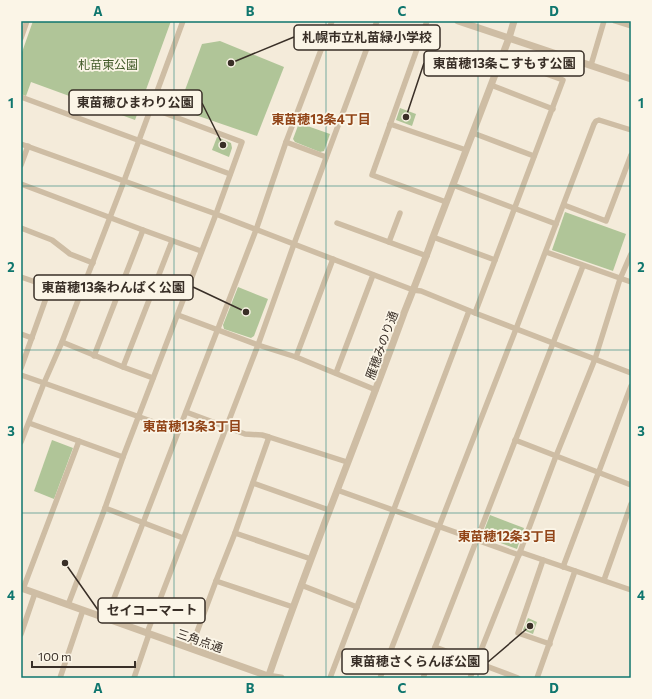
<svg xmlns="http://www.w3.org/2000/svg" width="652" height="699" viewBox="0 0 652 699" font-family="Commissioner,'Noto Sans JP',sans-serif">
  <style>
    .green { fill: #b0c598 }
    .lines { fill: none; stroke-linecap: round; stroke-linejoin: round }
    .minor { stroke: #cebda4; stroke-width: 5.5 }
    .tertiary { stroke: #cebda4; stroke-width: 7 }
    .grid { fill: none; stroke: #0f766e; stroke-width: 1; stroke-opacity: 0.55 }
    .labels { text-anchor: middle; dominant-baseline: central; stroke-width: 3.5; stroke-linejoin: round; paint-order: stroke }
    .park-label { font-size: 12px; fill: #415a28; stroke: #fbf5e7 }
    .street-label { font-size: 12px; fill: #392f27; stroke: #fbf5e7 }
    .neighbourhood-label { font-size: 13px; font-weight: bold; fill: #914417; stroke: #fbf5e7 }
    .leader { fill: none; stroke: #392f27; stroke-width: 1.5 }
    .callout-dot { fill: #392f27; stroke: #fbf5e7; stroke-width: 1.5 }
    .callout { fill: #fbf5e7; stroke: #392f27; stroke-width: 1.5 }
    .callout-label { font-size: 13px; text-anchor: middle; font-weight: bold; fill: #392f27 }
    .neatline { fill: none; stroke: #0f766e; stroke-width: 1.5 }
    .grid-label { font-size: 13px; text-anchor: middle; font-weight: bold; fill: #0f766e }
  </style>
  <rect width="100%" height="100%" fill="#f4ebda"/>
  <!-- green -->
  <g class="green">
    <path d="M33,21H171L135,120L31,82L26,96L21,94V55Z"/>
    <path d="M220,41L284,67L257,136L178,109L202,44Z"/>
    <path d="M400,108L416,114L412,126L396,120Z"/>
    <path d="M299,123L330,134L324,151L320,152L295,142L293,139Z"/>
    <path d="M217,137L231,143L232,148L229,157L212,150Z"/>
    <path d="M565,212L626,234L613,271L552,250Z"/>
    <path d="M238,287L268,299L254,336L251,338L224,329L223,325Z"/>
    <path d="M52,440L73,448L54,499L34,491Z"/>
    <path d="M490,515L524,528L517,549L482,536Z"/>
    <path d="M528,618L537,622L533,634L523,630Z"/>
  </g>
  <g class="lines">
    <!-- minor -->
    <g class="minor">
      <path d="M427,21L372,175L446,202"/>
      <path d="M615,21L631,26"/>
      <path d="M21,38L27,21"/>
      <path d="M591,65L604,21"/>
      <path d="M491,85L553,109"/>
      <path d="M21,97L230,174"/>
      <path d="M390,124L466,150"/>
      <path d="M473,133L534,156"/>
      <path d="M286,142L326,157"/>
      <path d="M21,144L216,214L413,290L421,291L475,313L631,373"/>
      <path d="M21,165L28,146"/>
      <path d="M21,184L143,230L201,251"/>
      <path d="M453,185L556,224"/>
      <path d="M564,205L606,221L631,155"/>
      <path d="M337,223L427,256"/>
      <path d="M21,228L52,240L70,254L93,263"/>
      <path d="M433,237L495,260"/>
      <path d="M389,242L400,213"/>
      <path d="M546,252L631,282"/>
      <path d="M21,277L50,287L21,368"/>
      <path d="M475,313L563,80L502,58"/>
      <path d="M178,315L258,345L296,357L376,390"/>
      <path d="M21,334L32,338"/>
      <path d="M62,342L123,367L153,378"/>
      <path d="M94,356L143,230"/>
      <path d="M296,357L333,259"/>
      <path d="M123,367L172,241"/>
      <path d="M336,373L373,275"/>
      <path d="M21,375L44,383L179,431"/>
      <path d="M186,412L245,434L262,435L269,437L347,462"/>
      <path d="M29,423L123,457"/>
      <path d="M515,440L631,485"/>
      <path d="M21,442L44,383L62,342L124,181L183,21"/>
      <path d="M253,483L329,510"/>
      <path d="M337,490L519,555"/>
      <path d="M105,508L183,538"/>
      <path d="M235,533L311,559"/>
      <path d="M520,552L631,590"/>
      <path d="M543,560L518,633L550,644"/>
      <path d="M563,567L631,386"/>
      <path d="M604,580L631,504"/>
      <path d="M216,581L293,607"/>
      <path d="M301,585L357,607"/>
      <path d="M23,589L79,441"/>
      <path d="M68,605L105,508L123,457L216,214L242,142L151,108"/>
      <path d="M106,619L256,230L286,142L332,21"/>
      <path d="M147,633L258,345L294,244L377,21"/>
      <path d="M21,634L35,593"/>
      <path d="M435,647L518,678"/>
      <path d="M191,648L216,581L235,533L269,437"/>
      <path d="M60,678L83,610"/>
      <path d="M134,678L149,634"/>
      <path d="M330,678L469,311"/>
      <path d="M380,678L516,329L594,124L596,121L599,120L631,130"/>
      <path d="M423,678L583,266"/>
      <path d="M470,678L520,552L556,456L595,359L620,279L631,254"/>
      <path d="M537,678L575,571"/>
    </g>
    <!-- tertiary -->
    <g class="tertiary">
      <path d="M458,21L631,79"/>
      <path d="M21,588L268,676L281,678"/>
      <path d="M268,678C310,555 360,435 404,313C414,288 424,263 433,237L509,38L514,21"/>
    </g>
  </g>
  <!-- grid -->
  <path class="grid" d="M174,21V678M326,21V678M478,21V678M21,186H631M21,350H631M21,513H631"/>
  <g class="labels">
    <!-- park labels -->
    <g class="park-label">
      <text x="108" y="64">札苗東公園</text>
    </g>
    <!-- street labels -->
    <g class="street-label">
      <text transform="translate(381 345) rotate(-70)">雁穂みのり通</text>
      <text transform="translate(200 640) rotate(19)">三角点通</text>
    </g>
    <!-- neighbourhood labels -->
    <g class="neighbourhood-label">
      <text x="321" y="119">東苗穂13条4丁目</text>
      <text x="192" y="426">東苗穂13条3丁目</text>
      <text x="507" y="536">東苗穂12条3丁目</text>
    </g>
  </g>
  <!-- callouts -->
  <path class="leader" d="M231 63L294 37M406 117L424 63M223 145L202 103M246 312L193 287M65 563L98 610M530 626L488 662"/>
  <g class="callout-dot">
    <circle cx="231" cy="63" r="4"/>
    <circle cx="406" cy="117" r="4"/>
    <circle cx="223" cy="145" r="4"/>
    <circle cx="246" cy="312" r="4"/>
    <circle cx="65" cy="563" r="4"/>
    <circle cx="530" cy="626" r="4"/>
  </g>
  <g class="callout">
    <rect x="294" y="25" width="146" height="25" rx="4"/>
    <rect x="424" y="51" width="160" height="25" rx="4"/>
    <rect x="69" y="90" width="133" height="25" rx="4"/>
    <rect x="34" y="275" width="159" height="25" rx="4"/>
    <rect x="98" y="598" width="107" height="25" rx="4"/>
    <rect x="342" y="649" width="146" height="25" rx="4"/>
  </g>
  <g class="callout-label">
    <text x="367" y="42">札幌市立札苗緑小学校</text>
    <text x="504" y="68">東苗穂13条こすもす公園</text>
    <text x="135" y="107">東苗穂ひまわり公園</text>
    <text x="113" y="292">東苗穂13条わんぱく公園</text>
    <text x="152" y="615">セイコーマート</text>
    <text x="415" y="666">東苗穂さくらんぼ公園</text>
  </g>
  <!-- border -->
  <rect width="652" height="699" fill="none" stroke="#fbf5e7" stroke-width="44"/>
  <!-- scale -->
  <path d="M32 661v6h103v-6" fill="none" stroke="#392f27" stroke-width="2"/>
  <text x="38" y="661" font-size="12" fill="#392f27" stroke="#fbf5e7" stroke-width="3" paint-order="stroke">100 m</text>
  <rect x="22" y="22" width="608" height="655" class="neatline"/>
  <g class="grid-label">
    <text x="98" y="16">A</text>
    <text x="250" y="16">B</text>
    <text x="402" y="16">C</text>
    <text x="554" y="16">D</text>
    <text x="11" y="108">1</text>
    <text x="641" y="108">1</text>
    <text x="11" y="272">2</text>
    <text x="641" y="272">2</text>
    <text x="11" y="436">3</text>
    <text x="641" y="436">3</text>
    <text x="11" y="600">4</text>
    <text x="641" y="600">4</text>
    <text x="98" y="693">A</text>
    <text x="250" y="693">B</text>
    <text x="402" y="693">C</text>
    <text x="554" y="693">D</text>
  </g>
</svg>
